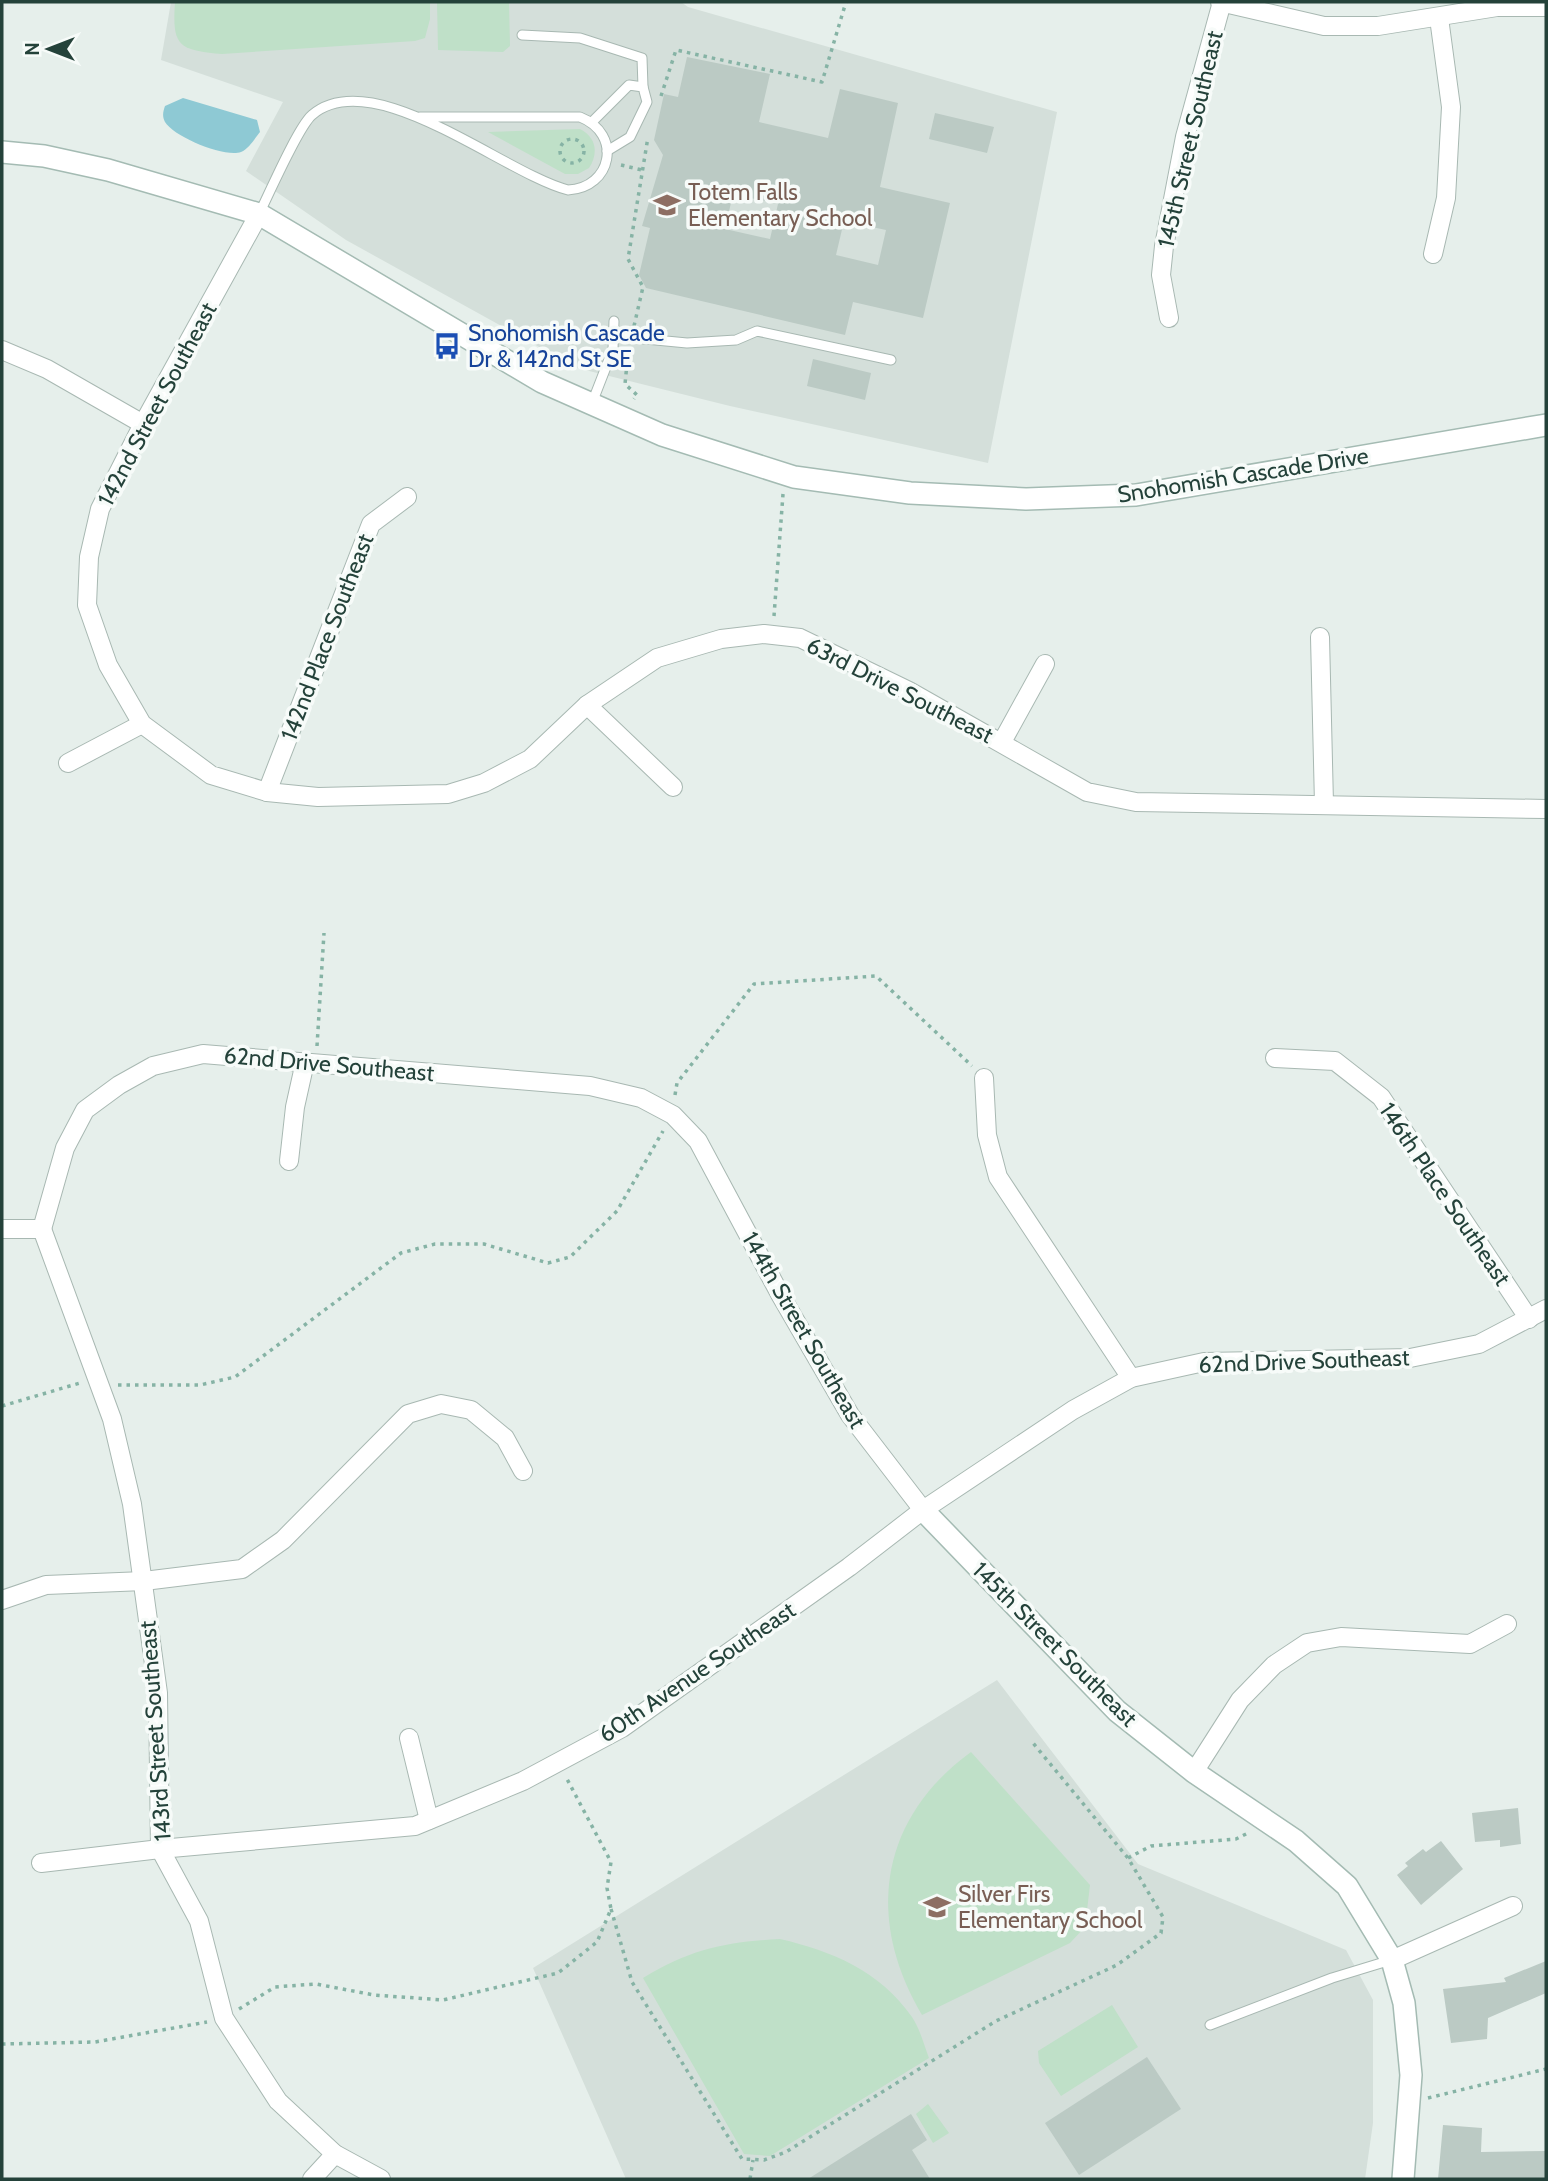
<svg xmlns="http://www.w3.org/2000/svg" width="1548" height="2181" viewBox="0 0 1548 2181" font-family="Cabin,sans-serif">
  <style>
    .built { fill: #d4dfda }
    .green { fill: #bfe0c8 }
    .water { fill: #8ec9d4 }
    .building { fill: #bbcac4; fill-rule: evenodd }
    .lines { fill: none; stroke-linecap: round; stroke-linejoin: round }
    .lane-casing { stroke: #a8b8b2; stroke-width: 11 }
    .street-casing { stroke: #a8b8b2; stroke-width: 20 }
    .secondary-casing { stroke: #a4bbb3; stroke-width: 24 }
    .path { stroke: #86b3a5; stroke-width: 3.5; stroke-dasharray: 3.5 5; stroke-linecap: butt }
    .lane { stroke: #fff; stroke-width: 9 }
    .street { stroke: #fff; stroke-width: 18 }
    .secondary { stroke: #fff; stroke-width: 21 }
    .labels { text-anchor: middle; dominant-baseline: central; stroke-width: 7; stroke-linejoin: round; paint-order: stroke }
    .street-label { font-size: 23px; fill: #24423a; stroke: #f7fbf9 }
    .education-label { font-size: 23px; fill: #785e54; stroke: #f7fbf9; text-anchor: start }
    .transit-label { font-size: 23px; fill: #164399; stroke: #f7fbf9; text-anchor: start }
  </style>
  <rect width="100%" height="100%" fill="#e6efeb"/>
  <!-- built -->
  <g class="built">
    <path d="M171,2H681L688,7L1057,112L988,463L730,406L577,368L346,240L246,171L283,102L161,60Z"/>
    <path d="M997,1680L1138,1864L1346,1950L1373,2000V2123L1365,2179H626L533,1968Z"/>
  </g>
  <!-- green -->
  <g class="green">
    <path d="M175,2H430V19L425,38L415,41L222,54C178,50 172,46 175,2Z"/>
    <path d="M437,2H509L510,46L503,52L438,50Z"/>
    <path d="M580,129C596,137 599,153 589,168L578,174H565L488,132Z"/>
    <path d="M971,1752L1090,1885L1085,1927L1070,1943L922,2015C865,1919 879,1819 971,1752Z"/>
    <path d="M780,1939C832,1951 880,1971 912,2017C920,2029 924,2045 929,2058L770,2156L744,2154L643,1978C691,1949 725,1942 780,1939Z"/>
    <path d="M1112,2005L1138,2047L1061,2096L1039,2063L1038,2051Z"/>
    <path d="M928,2104L949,2133L933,2143L916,2114Z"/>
  </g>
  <!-- water -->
  <path class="water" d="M183,98L257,120L260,132C255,138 249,149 241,152C225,158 174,137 165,122C162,116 163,112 165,106Z"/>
  <!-- building -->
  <g class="building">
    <path d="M687,57L770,74L759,122L828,138L840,89L898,103L880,187L950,203L923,318L853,302L845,335L646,288L639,275L650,228L642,226L663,155L654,140L664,94L678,97ZM733,194L778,204L770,239L725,229ZM844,221L886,230L878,265L836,255Z"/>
    <path d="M935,113L994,127L987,153L929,139Z"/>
    <path d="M813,359L871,373L865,400L807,386Z"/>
    <path d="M1518,1808L1521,1844L1500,1847V1840L1475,1842L1472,1813Z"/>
    <path d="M1441,1841L1463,1869L1421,1905L1397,1875L1408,1866L1405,1863L1423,1849L1426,1852Z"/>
    <path d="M1546,1961V1993L1488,2018L1487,2039L1451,2043L1443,1989L1506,1982L1504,1978Z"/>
    <path d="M1147,2057L1181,2109L1079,2175L1045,2123Z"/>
    <path d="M911,2114L927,2140L912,2150L930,2179H808Z"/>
    <path d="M1443,2125L1482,2128L1481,2152L1546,2151V2179H1438Z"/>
  </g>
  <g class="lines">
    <defs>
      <g id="lane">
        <path d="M522,35L580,38L642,58L643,87"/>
        <path d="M592,122L629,85L643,87L647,102L630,137L607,151"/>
        <path d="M259,214C269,194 298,127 312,115C373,63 505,174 568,190C612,188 623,134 580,117H420"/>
        <path d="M614,336L687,343L736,340L757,331L891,360"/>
        <path d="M592,403L613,349L614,321"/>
        <path d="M1210,2025L1332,1978L1391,1960"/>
      </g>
      <g id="street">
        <path d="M1220,2L1324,26H1378L1497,7H1546"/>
        <path d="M259,214L143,424L100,509L89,557L87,605L108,665L142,724L211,775L267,792L318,797L448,794L484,783L530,759L587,705L657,658L721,639L764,634L800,638L909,691L1087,792L1136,802L1546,809"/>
        <path d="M1433,254L1446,198L1451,107L1439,18"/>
        <path d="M1169,318L1161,275L1164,246L1185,137L1222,2"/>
        <path d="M2,350L47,369L143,424"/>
        <path d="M1320,637L1324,804"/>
        <path d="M587,705L673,787"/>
        <path d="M1002,742L1045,664"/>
        <path d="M68,763L142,724"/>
        <path d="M267,792L371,524L407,497"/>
        <path d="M1275,1058L1335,1061L1381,1097L1529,1319"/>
        <path d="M984,1078L987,1135L998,1177L1131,1378"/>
        <path d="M289,1161L295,1107L305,1062"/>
        <path d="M2,1229H42"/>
        <path d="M42,1229L65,1148L85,1110L119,1085L153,1066L203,1054L590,1086L641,1098L673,1115L698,1141L781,1296L850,1415L923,1510"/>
        <path d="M42,1229L112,1419L132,1504L158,1693L160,1849L199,1921L224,2018L278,2101L335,2154L381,2179"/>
        <path d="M2,1600L46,1585L144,1581L242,1569L283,1540L408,1414L441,1404L471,1410L505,1438L523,1471"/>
        <path d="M409,1738L429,1820"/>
        <path d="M1194,1772L1240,1700L1274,1665L1307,1643L1341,1637L1470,1644L1507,1624"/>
        <path d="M41,1863L160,1849L415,1826L523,1781L622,1728L849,1567L923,1510L1073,1410L1131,1378L1204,1362L1410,1358L1479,1344L1546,1309"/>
        <path d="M1392,1960L1513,1906"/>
        <path d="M312,2179L335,2154"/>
      </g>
      <g id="secondary">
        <path d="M2,152L44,156L108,170L259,214L542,382L662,435L794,477L910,493L1026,499L1136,495L1546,425"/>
        <path d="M923,1510L1117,1711L1194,1772L1296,1841L1347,1886L1392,1960L1404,2003L1411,2075L1403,2179"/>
      </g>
    </defs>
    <!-- lane casing -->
    <use href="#lane" class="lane-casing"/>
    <!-- street casing -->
    <use href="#street" class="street-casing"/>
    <!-- secondary casing -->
    <use href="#secondary" class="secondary-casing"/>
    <!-- path -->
    <g class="path">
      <path d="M661,96L676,50L822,82L846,2"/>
      <circle cx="572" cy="151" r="12"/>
      <path d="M621,165L642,170"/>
      <path d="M634,326L643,287L628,259L648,137"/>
      <path d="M628,354L625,384L637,395L634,399"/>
      <path d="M774,616L783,494"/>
      <path d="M317,1046L324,933"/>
      <path d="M675,1095L677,1083L754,984L876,976L972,1066"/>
      <path d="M118,1385H200L235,1377L401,1253L435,1244H484L548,1263L570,1257L617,1211L663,1131"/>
      <path d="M2,1406L80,1383"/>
      <path d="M1128,1858L1151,1846L1236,1839L1248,1833"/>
      <path d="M611,1909L632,1982L742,2159L764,2160L786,2152L996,2021L1117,1965L1161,1933L1163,1917L1128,1858L1033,1743"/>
      <path d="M239,2009L275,1987L316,1984L374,1995L443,2000L558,1973L597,1942L611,1909L607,1888L611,1862L567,1779"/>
      <path d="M2,2044L95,2042L207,2022"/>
      <path d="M1428,2098L1546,2069"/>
      <path d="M750,2179L753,2160"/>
    </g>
    <!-- lane -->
    <use href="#lane" class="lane"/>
    <!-- street -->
    <use href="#street" class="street"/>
    <!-- secondary -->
    <use href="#secondary" class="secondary"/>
  </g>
  <!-- icons -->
  <defs>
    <symbol id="school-bare" viewBox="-9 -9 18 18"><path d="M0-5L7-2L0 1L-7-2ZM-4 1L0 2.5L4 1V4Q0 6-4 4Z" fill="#8d6e63" stroke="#f7fbf9" stroke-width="2.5" paint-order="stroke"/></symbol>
    <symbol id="bus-bare" viewBox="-9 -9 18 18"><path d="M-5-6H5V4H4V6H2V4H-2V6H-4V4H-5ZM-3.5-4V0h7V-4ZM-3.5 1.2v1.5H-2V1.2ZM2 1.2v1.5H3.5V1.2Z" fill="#1a4fb4" stroke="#f7fbf9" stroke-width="2.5" paint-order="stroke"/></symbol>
  </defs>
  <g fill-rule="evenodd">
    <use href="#school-bare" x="648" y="186" width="38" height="38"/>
    <use href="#bus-bare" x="428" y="327" width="38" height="38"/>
    <use href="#school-bare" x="918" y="1888" width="38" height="38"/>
  </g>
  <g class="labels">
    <!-- street labels -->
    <g class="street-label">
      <text transform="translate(1190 139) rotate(-77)">145th Street Southeast</text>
      <text transform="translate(157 404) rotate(-62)">142nd Street Southeast</text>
      <text transform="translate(1243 475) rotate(-9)">Snohomish Cascade Drive</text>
      <text transform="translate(327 637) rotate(-69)">142nd Place Southeast</text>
      <text transform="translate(900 690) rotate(27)">63rd Drive Southeast</text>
      <text transform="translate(329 1064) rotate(5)">62nd Drive Southeast</text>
      <text transform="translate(1445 1194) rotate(56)">146th Place Southeast</text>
      <text transform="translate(804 1330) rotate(60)">144th Street Southeast</text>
      <text transform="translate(1304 1361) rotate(-2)">62nd Drive Southeast</text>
      <text transform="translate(1055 1644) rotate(45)">145th Street Southeast</text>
      <text transform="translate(697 1672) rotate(-34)">60th Avenue Southeast</text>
      <text transform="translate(155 1731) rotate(-94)">143rd Street Southeast</text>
    </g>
    <!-- education labels -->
    <g class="education-label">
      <text x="688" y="192">Totem Falls<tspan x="688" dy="26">Elementary School</tspan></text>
      <text x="958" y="1894">Silver Firs<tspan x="958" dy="26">Elementary School</tspan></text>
    </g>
    <!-- transit labels -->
    <g class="transit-label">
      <text x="468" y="333">Snohomish Cascade<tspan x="468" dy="26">Dr &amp; 142nd St SE</tspan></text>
    </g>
  </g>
  <!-- border -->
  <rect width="1548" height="2181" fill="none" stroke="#24423a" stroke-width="7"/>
  <!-- north arrow -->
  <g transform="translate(49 49) rotate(270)" stroke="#f7fbf9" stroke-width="5" paint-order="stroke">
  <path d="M0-5L12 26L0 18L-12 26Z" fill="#24423a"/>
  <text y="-10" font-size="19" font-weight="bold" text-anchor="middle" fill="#24423a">N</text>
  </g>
</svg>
